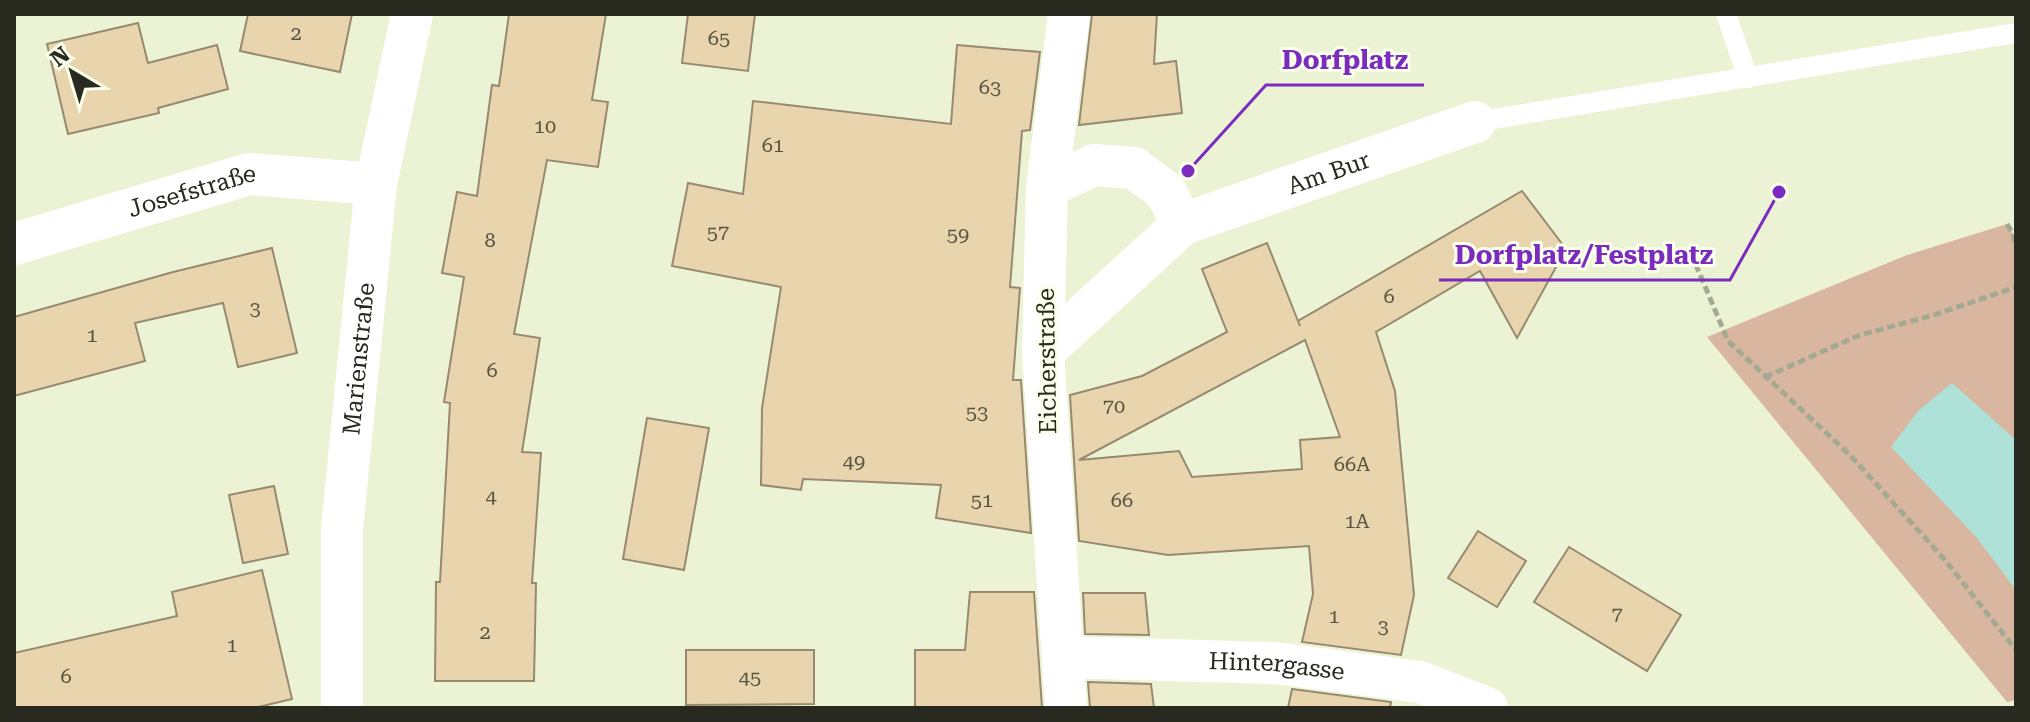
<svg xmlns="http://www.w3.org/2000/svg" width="2030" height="722" viewBox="0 0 2030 722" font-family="'Roboto Serif',serif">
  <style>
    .green { fill: #d9b6a0 }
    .water { fill: #aee2d8 }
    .building { fill: #e8d5ae; stroke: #978a70; stroke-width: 2; fill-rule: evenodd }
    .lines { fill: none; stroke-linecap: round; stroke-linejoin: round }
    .path { stroke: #a4a992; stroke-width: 5; stroke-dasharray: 8 4; stroke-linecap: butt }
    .lane { stroke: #fff; stroke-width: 20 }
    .street { stroke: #fff; stroke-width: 42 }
    .labels { text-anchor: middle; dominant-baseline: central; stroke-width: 6; stroke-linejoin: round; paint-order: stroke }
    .number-label { font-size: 20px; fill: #585543 }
    .street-label { font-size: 24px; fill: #282a1f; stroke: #faffec }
    .leader { fill: none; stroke: #7b2cbf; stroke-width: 3 }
    .callout-dot { fill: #7b2cbf; stroke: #faffec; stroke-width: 3 }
    .callout-label { font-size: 26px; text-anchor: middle; font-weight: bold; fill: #7b2cbf; stroke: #faffec; stroke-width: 6; stroke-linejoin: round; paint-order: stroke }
  </style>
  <rect width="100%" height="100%" fill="#ecf3d4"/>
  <!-- green -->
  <path class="green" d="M2007,224L2016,238V700L2007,702L1707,337L1907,255Z"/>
  <!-- water -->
  <path class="water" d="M1952,383L2016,440V590L1977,538L1891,447L1918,411Z"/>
  <!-- building -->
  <g class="building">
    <path d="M248,14H352L340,72L240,51Z"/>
    <path d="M509,14H606L592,100L608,102L598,167L547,160L514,334L540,338L522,452L541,453L532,583H536L534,681H435L436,582H440L450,403L444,402L464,277L442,273L457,192L477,196L492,85L499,86Z"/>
    <path d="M688,14H755L748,71L682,63Z"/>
    <path d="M1092,14H1157L1154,64L1176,61L1182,113L1079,125Z"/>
    <path d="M138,23L148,63L217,45L228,89L158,108L159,113L68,134L47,44Z"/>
    <path d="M957,45L1040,52L1030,130L1022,131L1010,287L1020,288L1013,380H1021L1031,533L936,518L941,485L803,479L801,490L761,485L762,408L781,287L672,266L688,183L743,194L753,101L951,124Z"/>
    <path d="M1522,191L1566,249L1517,338L1480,271L1376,332L1395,391L1414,595L1401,655L1302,642L1313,594L1309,546L1168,555L1079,541L1070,395L1142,376L1227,332L1202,269L1267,243L1300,326L1298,321ZM1305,340L1340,437L1300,440L1302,469L1192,477L1179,451L1079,460Z"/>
    <path d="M272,248L297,353L238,367L223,303L135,323L145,361L14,396V317L173,272Z"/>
    <path d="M647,418L709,428L684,570L623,559Z"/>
    <path d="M274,486L288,554L243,563L229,495Z"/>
    <path d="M1478,531L1526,561L1497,607L1448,578Z"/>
    <path d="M1569,547L1681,615L1647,671L1534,602Z"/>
    <path d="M262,570L292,699L254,708H14V653L177,616L172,592Z"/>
    <path d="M970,592H1034L1042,708H915V650H965Z"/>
    <path d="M1083,593H1145L1149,635L1085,634Z"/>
    <path d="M686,650H814V704L686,705Z"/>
    <path d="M1088,682L1151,684L1154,708H1090Z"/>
    <path d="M1292,689L1391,702L1390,708H1288Z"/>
  </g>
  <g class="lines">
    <!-- path -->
    <g class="path">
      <path d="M2007,224L2013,234L2016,247"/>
      <path d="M1691,253L1728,341L1850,455L1945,560L2016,650"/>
      <path d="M1765,377L1860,335L1934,315L2016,287"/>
    </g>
    <!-- lane -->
    <g class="lane">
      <path d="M1726,14L1748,78"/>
      <path d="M1475,122L2016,33"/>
    </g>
    <!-- street -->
    <g class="street">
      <path d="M1047,187L1094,165L1134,168L1165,191L1183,224"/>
      <path id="s1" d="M14,244L249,174L376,184"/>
      <path id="s2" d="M1043,352L1183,224L1475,122"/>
      <path id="s3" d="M1063,657L1275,663L1420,682L1487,708"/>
      <path id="s4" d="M342,708V529L376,184L412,14"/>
      <path d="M1066,708L1043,352L1047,187L1069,14"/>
    </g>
  </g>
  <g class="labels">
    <!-- number labels -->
    <g class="number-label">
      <text x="296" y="33">2</text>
      <text x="719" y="38">65</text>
      <text x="990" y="87">63</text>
      <text x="545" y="126">10</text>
      <text x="773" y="145">61</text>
      <text x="718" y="232">57</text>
      <text x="958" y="234">59</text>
      <text x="490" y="240">8</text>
      <text x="1389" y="296">6</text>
      <text x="255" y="308">3</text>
      <text x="92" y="335">1</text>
      <text x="492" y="370">6</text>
      <text x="1114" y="406">70</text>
      <text x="977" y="412">53</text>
      <text x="854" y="461">49</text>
      <text x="1352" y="464">66A</text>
      <text x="491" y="496">4</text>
      <text x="982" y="500">51</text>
      <text x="1122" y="500">66</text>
      <text x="1357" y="521">1A</text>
      <text x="1617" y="614">7</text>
      <text x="1334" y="616">1</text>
      <text x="1383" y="626">3</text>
      <text x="485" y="632">2</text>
      <text x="232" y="645">1</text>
      <text x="66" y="676">6</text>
      <text x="750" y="677">45</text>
    </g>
    <!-- street labels -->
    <g class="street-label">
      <text stroke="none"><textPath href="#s2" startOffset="344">Am Bur</textPath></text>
      <text stroke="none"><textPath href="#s1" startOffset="186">Josefstraße</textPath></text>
      <text stroke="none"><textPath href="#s4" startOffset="350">Marienstraße</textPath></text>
      <text transform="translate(1047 361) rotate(-91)">Eicherstraße</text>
      <text stroke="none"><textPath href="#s3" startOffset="214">Hintergasse</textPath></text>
    </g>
  </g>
  <!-- callouts -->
  <path class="leader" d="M1188 171L1266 85H1424M1779 192L1730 280H1439"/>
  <g class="callout-dot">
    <circle cx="1188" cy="171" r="8"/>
    <circle cx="1779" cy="192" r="8"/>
  </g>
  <g class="callout-label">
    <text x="1345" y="69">Dorfplatz</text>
    <text x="1584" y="264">Dorfplatz/Festplatz</text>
  </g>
  <!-- border -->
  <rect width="2030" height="722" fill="none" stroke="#282a1f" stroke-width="32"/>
  <!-- north arrow -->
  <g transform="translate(72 72) rotate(322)" stroke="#faffec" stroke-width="6" paint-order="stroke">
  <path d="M0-6L14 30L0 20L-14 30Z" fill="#282a1f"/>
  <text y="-12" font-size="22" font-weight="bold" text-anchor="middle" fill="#282a1f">N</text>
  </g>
</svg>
